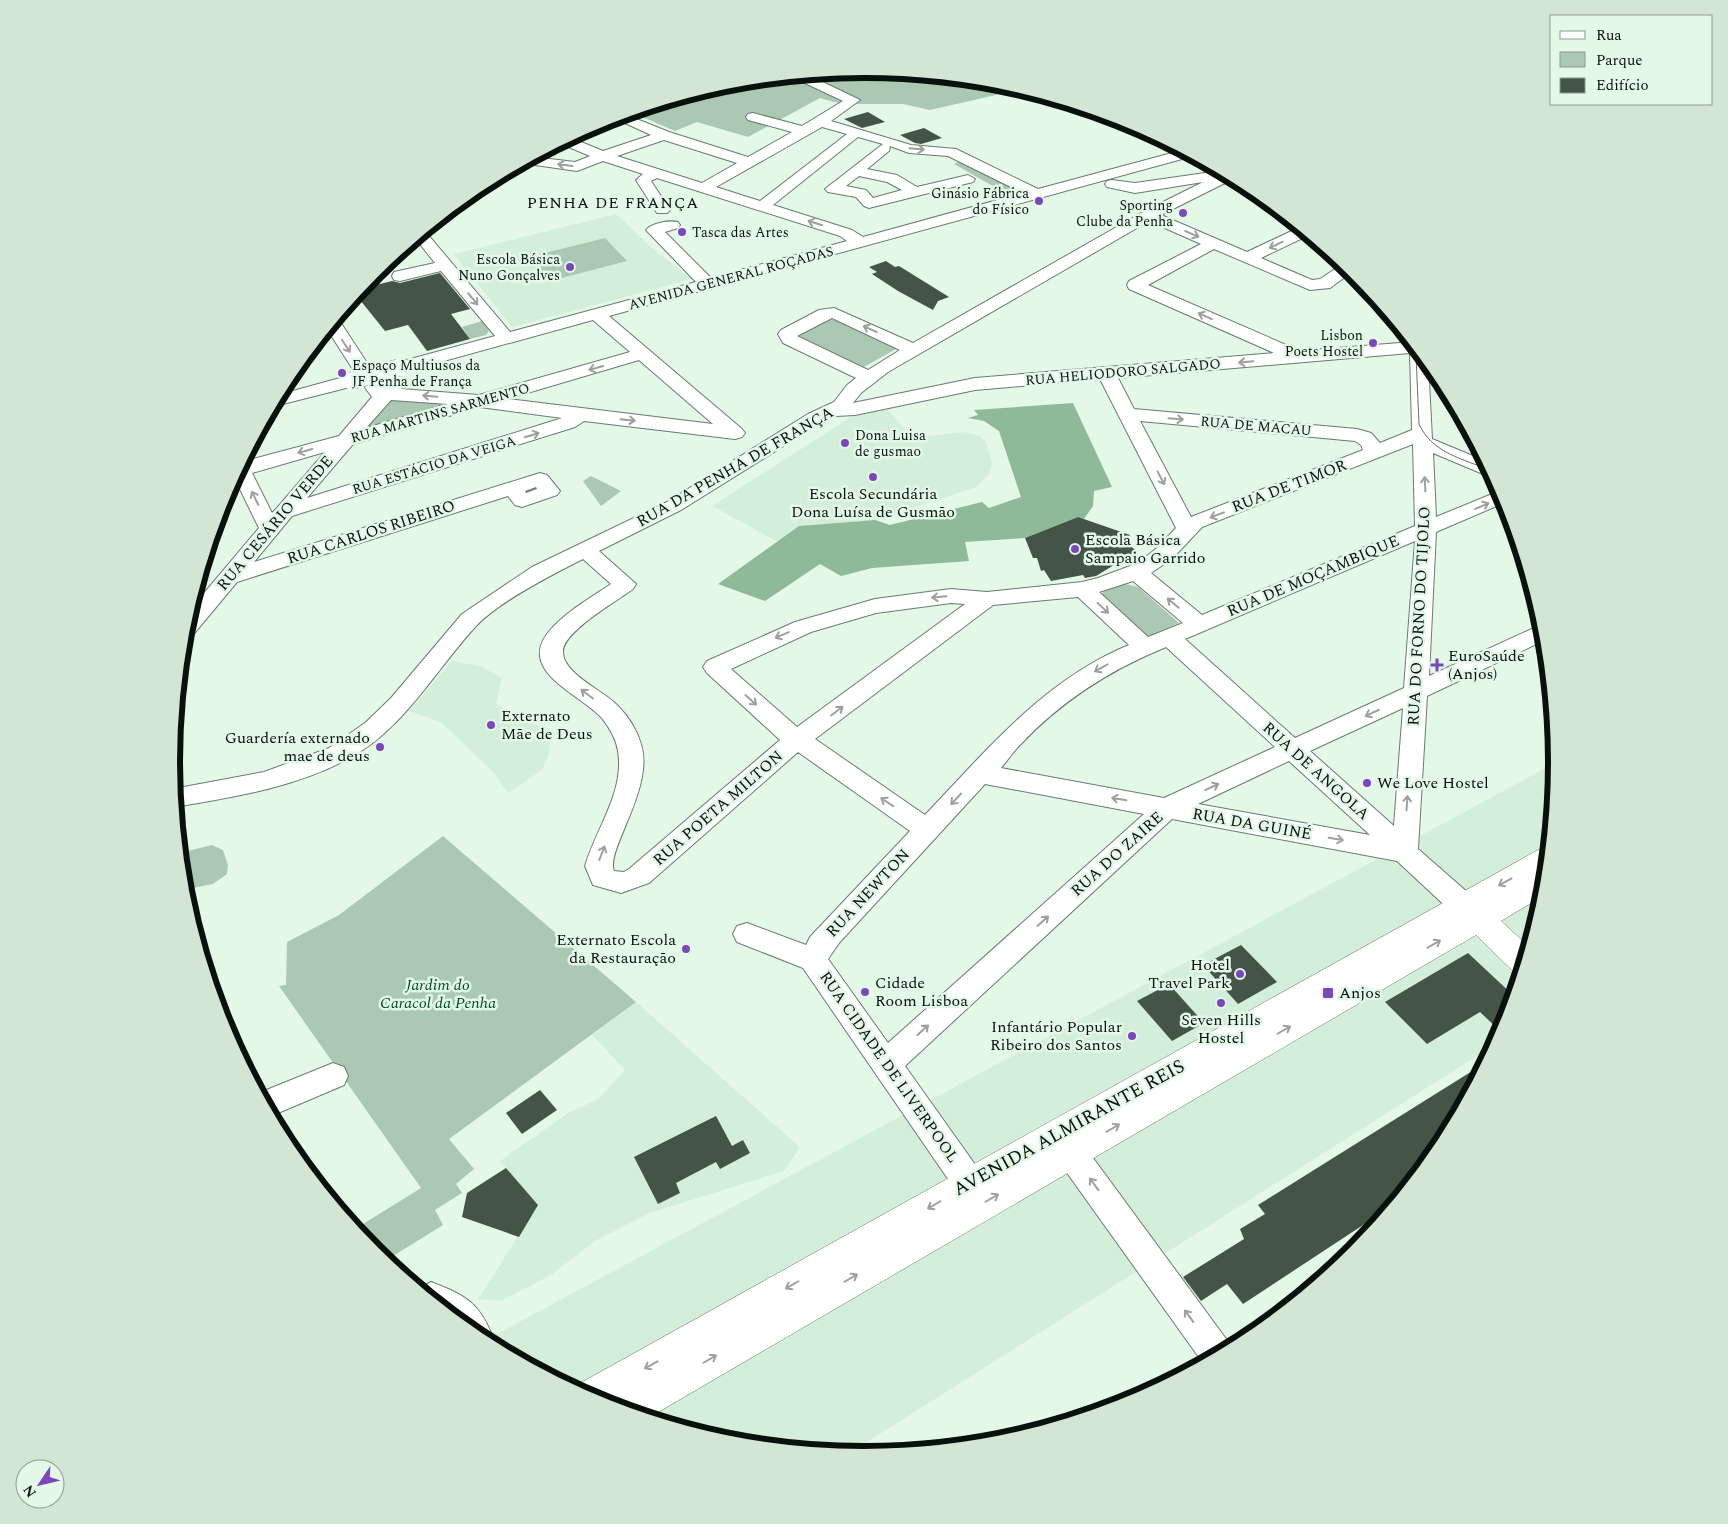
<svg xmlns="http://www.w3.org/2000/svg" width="1728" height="1524" viewBox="0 0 1728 1524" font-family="Spectral,serif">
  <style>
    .built { fill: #d3efd9 }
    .green { fill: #abc9b2 }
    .forest { fill: #8eba99 }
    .building { fill: #445548 }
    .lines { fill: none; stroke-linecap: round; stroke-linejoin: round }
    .minor-casing { stroke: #697b6d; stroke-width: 2 }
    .major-casing { stroke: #697b6d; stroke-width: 1 }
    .minor { fill: #fff; fill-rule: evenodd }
    .major { fill: #fff; fill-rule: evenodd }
    .tram { stroke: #67746a; stroke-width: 1 }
    .minor-bridge-casing { stroke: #697b6d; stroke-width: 18; stroke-linecap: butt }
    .minor-bridge { stroke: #fff; stroke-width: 17 }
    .oneway { stroke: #9da09e }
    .poi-dot { fill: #7e46bd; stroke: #e4f8e8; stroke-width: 2 }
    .labels { text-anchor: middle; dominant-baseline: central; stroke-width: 5; stroke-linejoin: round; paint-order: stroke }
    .far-poi-label { font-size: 14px; fill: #0a110c; stroke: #e4f8e8; text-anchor: end }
    .far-street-label { font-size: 14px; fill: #0a110c; stroke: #e4f8e8 }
    .far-quarter-label { font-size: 16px; letter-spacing: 1px; fill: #0a110c; stroke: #e4f8e8 }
    .street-label { font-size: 16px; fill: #0a110c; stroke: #e4f8e8 }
    .poi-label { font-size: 16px; fill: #0a110c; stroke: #e4f8e8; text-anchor: start }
    .park-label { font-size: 16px; font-style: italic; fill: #004c23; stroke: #e4f8e8 }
    .near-street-label { font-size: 19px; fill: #0a110c; stroke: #e4f8e8 }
    .rim { fill: none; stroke: #0a110c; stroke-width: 6 }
  </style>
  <rect width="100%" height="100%" fill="#e4f8e8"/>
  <!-- built -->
  <g class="built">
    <path d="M616,214L653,249L692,279L512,327L454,254Z"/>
    <path d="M887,409L910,435L919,437L964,432L980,436L986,442L992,463L990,474L974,488L875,520L799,526L778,542L712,506L851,417Z"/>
    <path d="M452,661L480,666L502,678L496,704L544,729L547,733L550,744L549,754L542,770L508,793L495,774L441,722L409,711Z"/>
    <path d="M1557,762L1544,898L1504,1028L1496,1044L848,1454L728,1442L598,1402L484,1341Z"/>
    <path d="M636,1002L800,1147L784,1171L650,1213L595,1241L551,1275L501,1301L478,1299L538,1205L500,1161L568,1113L598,1099L625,1070L592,1035Z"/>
  </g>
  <!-- green -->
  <g class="green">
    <path d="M864,69L1000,82L1022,89L930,110L903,104H841L820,98L748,137L697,122L675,131L631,112L729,82Z"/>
    <path d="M962,160L1012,186L1015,190L1005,193L954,164Z"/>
    <path d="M605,238L627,261L550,281L529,257Z"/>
    <path d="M829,319L844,322V324L896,349L864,367L799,336Z"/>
    <path d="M482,321L489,331L486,335L470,339L462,327Z"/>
    <path d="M387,400L441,403L443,405L369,427L368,426Z"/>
    <path d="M591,476L621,491L601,506L583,481Z"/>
    <path d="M1126,584L1138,587L1179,623L1149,636L1141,633L1101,596L1104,591Z"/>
    <path d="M443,836L636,1002L449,1139L474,1169L456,1184L462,1193L435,1210L443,1225L385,1261L374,1252L355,1229L421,1188L279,986L286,985L287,942L339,915Z"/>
    <path d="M212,845L223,850L228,865L227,874L213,884L183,890L180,853Z"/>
  </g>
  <!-- forest -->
  <path class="forest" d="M1073,403L1112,487L1094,491L1093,506L1084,519L1078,517L1025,538L965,542L969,561L872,568L841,576L820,564L765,601L718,584L799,526L875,520L890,525L982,502L989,508L1021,497L999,431L984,421L968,418L978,415L974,410Z"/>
  <!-- building -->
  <g class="building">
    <path d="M868,112L885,122L862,128L844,119Z"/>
    <path d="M924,128L942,138L921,144L915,143L900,135Z"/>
    <path d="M886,261L895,267L899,266L949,297L938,301L933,310L898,291L872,274L877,272L869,267Z"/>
    <path d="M440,273L470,309L451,314L470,339L427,351L408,325L385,331L360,300H364L358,291L360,289L392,281L400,283Z"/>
    <path d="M1078,517L1130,535L1124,542L1137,551L1096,576L1085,578L1083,575L1051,581L1044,570L1041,571L1037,558H1033L1025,538Z"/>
    <path d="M1241,945L1277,982L1238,1004L1203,965Z"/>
    <path d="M1468,953L1514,996L1504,1028L1502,1033L1480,1012L1427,1044L1385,1002Z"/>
    <path d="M1169,984L1204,1023L1172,1041L1137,1001Z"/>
    <path d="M1485,1063L1440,1147L1392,1206L1243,1304L1227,1284L1201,1301L1183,1277L1244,1239L1240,1229L1265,1214L1258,1205Z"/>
    <path d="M540,1090L557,1110L522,1134L506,1113Z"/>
    <path d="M716,1116L732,1146L743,1140L750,1153L720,1169L716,1162L676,1183L680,1193L658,1204L634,1157Z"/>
    <path d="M506,1168L538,1205L519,1237L462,1217L467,1193Z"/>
  </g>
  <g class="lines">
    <defs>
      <g id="minor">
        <path d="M806,74L860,100L831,121L911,145L956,149L1038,189L1183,150L1193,156L609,316L742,429L745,433L742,437L735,439L584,421L575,427L292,516L254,562L540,473L547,475L560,491L557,495L522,507L515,505L508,496L237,582L192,636L183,638L189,611L259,528L234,477L242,462L339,436L372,397L360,381L358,385L271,407L278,395L351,375L359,379L327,329L335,319L341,323L382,386L384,381H398L401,389L479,395L630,352L593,320L404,372H392L389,368L392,364L495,336L441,271L400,281L394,280L392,276L394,272L435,263L415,238L424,230L510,332L696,282L646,230C651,223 669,220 678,222L680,225L678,228L665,232L711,278L847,241L840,236L657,178L651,181L670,210L667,213H657L636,180L643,174L603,161L577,171L521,163L533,157L575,162L590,156L559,143L569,137L603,151L651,135L612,117L624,114L669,132L748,157L792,132L748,120L746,117L748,114L753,113L802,126L843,101L790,76ZM822,127L847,134L760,201L716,187ZM858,137L883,144L825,189L828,192L856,197L864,206L869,208L973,182L975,179L968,175L917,187L897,175L867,169L889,151L890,146L909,153L948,156L1023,193L863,237L852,230L773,205ZM664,140L737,163L702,183L617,156ZM859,176L887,182L902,190L873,198L866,190L846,186ZM639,360L713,424L507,399ZM391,400L448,404L366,428ZM480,407L562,418L307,498L353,444ZM325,452L277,508L272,513L252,473ZM536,487L537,489L526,493L525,491Z"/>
        <path d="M1212,172L1218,174L1224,172L1235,178L1161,215L1247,252L1300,227L1309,235L1261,258L1312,280L1320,279L1344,263L1353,271L1330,288L1310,290L1214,249L1148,285L1300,351L1412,342L1428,362L1432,439L1485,461L1493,475L1483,474L1433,453L1436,517L1497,492L1501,491L1506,502L1436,532L1429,676L1536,627L1543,625L1545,640L1427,696L1418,849L1474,898L1478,906L1474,914L1464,917L1454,914L1397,861L1172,819L905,1066L981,1173L986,1184L981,1195L970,1199L959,1195L803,968L737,942L733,934L737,926L747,923L806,945L810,937L910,831L798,752L649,883L621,893L593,885L585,866C596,829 625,791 618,751C616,738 609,727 601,717C577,692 512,669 553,627C570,609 592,597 611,584L583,559C553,574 500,601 477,625C435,670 403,731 346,760C293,788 233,797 175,807L173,789L264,772L329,748L365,723L391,698L462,614L532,567L667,502L808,414L834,402L847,385L856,378L783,343L778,334L781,330L819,310L834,308L913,343L1143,212L1203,182L1135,193L1107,187L1105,184L1107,181L1112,180L1135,183ZM1149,221L1201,244L1129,281L1127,285L1129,289L1274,353L975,378L853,403L861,393L888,372ZM832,318L900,350L868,370L797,336ZM1410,353L1412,430L1380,443L1371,433L1357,429L1134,409L1118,378ZM1100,379L1176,528L1157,548L1138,563L1098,578L1082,582L987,592L951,589L875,599L795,622L707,661L703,667L707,673L780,740L629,869L624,872L614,871C605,851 655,788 641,744C637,730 628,716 617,705C603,690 562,674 563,651C564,631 617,601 633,589L636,584L599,551L681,510L822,422L836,416L855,415L975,390ZM1140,421L1355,441L1361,445L1363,450L1191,517ZM1413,444L1415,526L1202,615L1151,573L1173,558L1202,527ZM1415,541L1404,688L1295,738L1185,639ZM1133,581L1183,623L1148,637L1099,592ZM1078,597L1129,645C1044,680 987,750 925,815L815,739L993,605ZM951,603L965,604L797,727L731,669L811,632L876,613ZM1166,647L1275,747L1164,798L1001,768C1007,761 1013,752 1020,745C1062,700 1110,670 1166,647ZM1403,708L1394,826L1310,751ZM1289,761L1370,835L1198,804ZM985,784L1144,814L888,1043L828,959L839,943Z"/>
        <path d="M333,1063L344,1067L348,1076L344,1085L271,1116L259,1093Z"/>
        <path d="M1071,1138L1082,1143L1232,1347L1203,1363L1060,1163L1055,1153L1060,1143Z"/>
        <path d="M431,1282C464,1295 478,1301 492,1335L489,1344L479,1338L418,1289Z"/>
      </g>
      <path id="major" d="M1548,847L1546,873L1537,878L1543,880L1545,885L1543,896L1501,921L1529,947L1521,974L1513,971L1476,935L648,1418L598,1402L575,1390L577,1385L1538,850Z"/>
    </defs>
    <!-- minor casing -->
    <use href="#minor" class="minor-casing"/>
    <!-- major casing -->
    <use href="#major" class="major-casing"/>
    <!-- minor -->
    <use href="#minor" class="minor"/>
    <!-- major -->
    <use href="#major" class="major"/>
    <!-- tram -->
    <path class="tram" d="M1418,349L1416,355L1419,424C1432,453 1463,459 1490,470"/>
    <defs>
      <path id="minor-bridge" d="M351,381L398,368"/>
    </defs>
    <!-- minor-bridge casing -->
    <use href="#minor-bridge" class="minor-bridge-casing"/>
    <!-- minor-bridge -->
    <use href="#minor-bridge" class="minor-bridge"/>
  </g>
  <!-- one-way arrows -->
  <defs><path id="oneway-shaft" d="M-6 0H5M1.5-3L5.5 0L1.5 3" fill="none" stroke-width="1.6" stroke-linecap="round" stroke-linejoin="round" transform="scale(1.25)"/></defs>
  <g class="oneway">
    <use href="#oneway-shaft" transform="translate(917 149) rotate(5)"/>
    <use href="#oneway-shaft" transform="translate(565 165) rotate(-173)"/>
    <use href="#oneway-shaft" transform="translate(815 223) rotate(-162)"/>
    <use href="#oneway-shaft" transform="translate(1192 234) rotate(24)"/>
    <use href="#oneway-shaft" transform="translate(1276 245) rotate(154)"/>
    <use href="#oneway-shaft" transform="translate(473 299) rotate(50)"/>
    <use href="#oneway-shaft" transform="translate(1205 316) rotate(-156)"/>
    <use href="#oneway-shaft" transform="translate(870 329) rotate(-155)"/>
    <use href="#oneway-shaft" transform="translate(346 346) rotate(57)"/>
    <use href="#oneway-shaft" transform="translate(1246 362) rotate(175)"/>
    <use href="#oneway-shaft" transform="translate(596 368) rotate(164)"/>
    <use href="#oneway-shaft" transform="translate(430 396) rotate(-175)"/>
    <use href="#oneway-shaft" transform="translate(1176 419) rotate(5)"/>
    <use href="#oneway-shaft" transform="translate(628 420) rotate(6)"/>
    <use href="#oneway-shaft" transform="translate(532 435) rotate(-17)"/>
    <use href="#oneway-shaft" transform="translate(305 451) rotate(164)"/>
    <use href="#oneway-shaft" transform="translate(1161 478) rotate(62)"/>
    <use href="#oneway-shaft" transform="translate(1425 484) rotate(-93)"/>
    <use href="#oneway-shaft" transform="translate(255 498) rotate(-116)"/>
    <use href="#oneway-shaft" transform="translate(1482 506) rotate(-23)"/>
    <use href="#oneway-shaft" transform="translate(1217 515) rotate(159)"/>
    <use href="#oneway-shaft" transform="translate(939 597) rotate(175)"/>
    <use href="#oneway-shaft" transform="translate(1173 603) rotate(-140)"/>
    <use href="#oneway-shaft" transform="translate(1103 608) rotate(43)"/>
    <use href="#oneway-shaft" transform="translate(782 635) rotate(157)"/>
    <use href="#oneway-shaft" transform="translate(1101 668) rotate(151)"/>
    <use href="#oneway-shaft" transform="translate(587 694) rotate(-143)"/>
    <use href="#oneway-shaft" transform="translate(751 700) rotate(42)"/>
    <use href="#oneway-shaft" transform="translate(837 711) rotate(-37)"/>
    <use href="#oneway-shaft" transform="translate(1372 713) rotate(155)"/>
    <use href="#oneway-shaft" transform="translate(1212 787) rotate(-25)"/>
    <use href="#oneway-shaft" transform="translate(956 799) rotate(133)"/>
    <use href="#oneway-shaft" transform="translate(1119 799) rotate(-170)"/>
    <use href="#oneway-shaft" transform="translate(887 802) rotate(-146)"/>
    <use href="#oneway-shaft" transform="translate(1407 803) rotate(-86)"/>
    <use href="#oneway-shaft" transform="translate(1336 839) rotate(10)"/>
    <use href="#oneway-shaft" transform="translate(602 853) rotate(-69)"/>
    <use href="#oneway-shaft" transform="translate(1505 882) rotate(151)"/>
    <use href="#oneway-shaft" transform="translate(1043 921) rotate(-42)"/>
    <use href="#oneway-shaft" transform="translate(1434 944) rotate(-30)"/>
    <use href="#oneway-shaft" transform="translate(923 1030) rotate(-42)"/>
    <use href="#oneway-shaft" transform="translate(1284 1030) rotate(-30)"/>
    <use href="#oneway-shaft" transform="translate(1113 1128) rotate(-30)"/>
    <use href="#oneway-shaft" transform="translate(1094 1184) rotate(-126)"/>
    <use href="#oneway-shaft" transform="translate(992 1198) rotate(-30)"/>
    <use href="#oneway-shaft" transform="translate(934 1205) rotate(150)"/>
    <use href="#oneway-shaft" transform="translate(851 1278) rotate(-30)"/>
    <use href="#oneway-shaft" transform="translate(792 1285) rotate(150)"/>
    <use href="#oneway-shaft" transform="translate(1189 1316) rotate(-126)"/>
    <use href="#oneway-shaft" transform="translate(710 1359) rotate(-30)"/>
    <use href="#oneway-shaft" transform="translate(651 1365) rotate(151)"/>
  </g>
  <!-- markers -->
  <g class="poi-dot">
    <circle cx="1039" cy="201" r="5"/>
    <circle cx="1183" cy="213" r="5"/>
    <circle cx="682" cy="232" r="5"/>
    <circle cx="570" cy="267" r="5"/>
    <circle cx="1373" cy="343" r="5"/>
    <circle cx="342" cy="373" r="5"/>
    <circle cx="845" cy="443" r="5"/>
    <circle cx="873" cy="477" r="5"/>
    <circle cx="1075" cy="549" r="5"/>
    <path d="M1434.5 657.5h5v5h5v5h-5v5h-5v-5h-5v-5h5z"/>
    <circle cx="491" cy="725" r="5"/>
    <circle cx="380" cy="747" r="5"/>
    <circle cx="1367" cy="783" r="5"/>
    <circle cx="686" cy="949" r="5"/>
    <circle cx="1240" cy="974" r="5"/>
    <circle cx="865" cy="992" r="5"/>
    <rect x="1322" y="987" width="12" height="12" rx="2.5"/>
    <circle cx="1221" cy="1003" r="5"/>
    <circle cx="1132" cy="1036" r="5"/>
  </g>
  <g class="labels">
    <!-- far-poi labels -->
    <g class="far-poi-label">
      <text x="1029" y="193">Ginásio Fábrica<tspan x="1029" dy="16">do Físico</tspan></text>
      <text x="1173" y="205">Sporting<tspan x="1173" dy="16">Clube da Penha</tspan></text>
      <text x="692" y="232" text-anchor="start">Tasca das Artes</text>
      <text x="560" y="259">Escola Básica<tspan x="560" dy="16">Nuno Gonçalves</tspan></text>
      <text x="1363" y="335">Lisbon<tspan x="1363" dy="16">Poets Hostel</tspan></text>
      <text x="352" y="365" text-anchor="start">Espaço Multiusos da<tspan x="352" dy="16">JF Penha de França</tspan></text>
      <text x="855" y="435" text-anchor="start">Dona Luisa<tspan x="855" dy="16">de gusmao</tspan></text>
    </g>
    <!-- far-street labels -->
    <g class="far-street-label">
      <text transform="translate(731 278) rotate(-15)">AVENIDA GENERAL ROÇADAS</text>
      <text transform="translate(1123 372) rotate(-5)">RUA HELIODORO SALGADO</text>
      <text transform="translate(440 413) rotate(-16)">RUA MARTINS SARMENTO</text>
      <text transform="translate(1256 426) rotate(5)">RUA DE MACAU</text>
      <text transform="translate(434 465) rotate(-17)">RUA ESTÁCIO DA VEIGA</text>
    </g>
    <!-- far-quarter labels -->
    <g class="far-quarter-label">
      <text x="613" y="203">PENHA DE FRANÇA</text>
    </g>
    <!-- street labels -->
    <g class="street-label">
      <text transform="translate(735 467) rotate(-30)">RUA DA PENHA DE FRANÇA</text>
      <text transform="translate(1289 486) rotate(-21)">RUA DE TIMOR</text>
      <text transform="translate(275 523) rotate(-50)">RUA CESÁRIO VERDE</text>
      <text transform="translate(371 532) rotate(-18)">RUA CARLOS RIBEIRO</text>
      <text transform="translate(1313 576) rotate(-23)">RUA DE MOÇAMBIQUE</text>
      <text transform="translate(1419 616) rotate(-87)">RUA DO FORNO DO TIJOLO</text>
      <text transform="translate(1316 771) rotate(42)">RUA DE ANGOLA</text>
      <text transform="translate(718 808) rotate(-41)">RUA POETA MILTON</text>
      <text transform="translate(1252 824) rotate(10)">RUA DA GUINÉ</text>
      <text transform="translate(1117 854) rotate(-42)">RUA DO ZAIRE</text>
      <text transform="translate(868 893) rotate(-47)">RUA NEWTON</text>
      <text transform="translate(889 1067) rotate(55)">RUA CIDADE DE LIVERPOOL</text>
    </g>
    <!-- poi labels -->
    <g class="poi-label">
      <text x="873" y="494" text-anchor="middle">Escola Secundária<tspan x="873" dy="18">Dona Luísa de Gusmão</tspan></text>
      <text x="1085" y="540">Escola Básica<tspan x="1085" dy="18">Sampaio Garrido</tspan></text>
      <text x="1448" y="656">EuroSaúde<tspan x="1448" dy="18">(Anjos)</tspan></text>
      <text x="501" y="716">Externato<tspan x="501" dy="18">Mãe de Deus</tspan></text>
      <text x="370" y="738" text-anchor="end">Guardería externado<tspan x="370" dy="18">mae de deus</tspan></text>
      <text x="1377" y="783">We Love Hostel</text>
      <text x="676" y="940" text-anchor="end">Externato Escola<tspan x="676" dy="18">da Restauração</tspan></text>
      <text x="1230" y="965" text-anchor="end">Hotel<tspan x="1230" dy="18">Travel Park</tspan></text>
      <text x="875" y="983">Cidade<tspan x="875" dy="18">Room Lisboa</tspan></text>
      <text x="1339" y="993">Anjos</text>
      <text x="1221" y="1020" text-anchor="middle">Seven Hills<tspan x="1221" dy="18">Hostel</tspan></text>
      <text x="1122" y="1027" text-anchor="end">Infantário Popular<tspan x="1122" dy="18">Ribeiro dos Santos</tspan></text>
    </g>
    <!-- park labels -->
    <g class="park-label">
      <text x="438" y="985">Jardim do<tspan x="438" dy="18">Caracol da Penha</tspan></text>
    </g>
    <!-- near-street labels -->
    <g class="near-street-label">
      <text transform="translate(1069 1128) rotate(-29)">AVENIDA ALMIRANTE REIS</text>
    </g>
  </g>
  <!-- crop -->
  <path d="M0 0H1728V1524H0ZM180 762a684 684 0 1 1 1368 0a684 684 0 1 1-1368 0Z" fill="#d3e6d6" fill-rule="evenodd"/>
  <path class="rim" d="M180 762a684 684 0 1 1 1368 0a684 684 0 1 1-1368 0Z"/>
  <!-- legend -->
  <rect x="1550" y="15" width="162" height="90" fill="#e4f8e8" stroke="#8d9c90"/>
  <rect x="1560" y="31" width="25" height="8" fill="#ffffff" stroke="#8d9c90"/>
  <text x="1596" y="40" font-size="15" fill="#0a110c">Rua</text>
  <rect x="1560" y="52" width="25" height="15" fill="#abc9b2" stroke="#8d9c90"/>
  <text x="1596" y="65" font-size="15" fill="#0a110c">Parque</text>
  <rect x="1560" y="78" width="25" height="15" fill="#445548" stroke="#8d9c90"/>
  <text x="1596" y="90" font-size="15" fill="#0a110c">Edifício</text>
  <!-- north arrow -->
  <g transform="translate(40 1484) rotate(235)"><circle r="24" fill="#e4f8e8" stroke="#8d9c90"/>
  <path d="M0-4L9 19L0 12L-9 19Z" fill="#7e46bd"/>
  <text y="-8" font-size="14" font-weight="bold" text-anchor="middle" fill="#0a110c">N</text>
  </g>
</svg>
